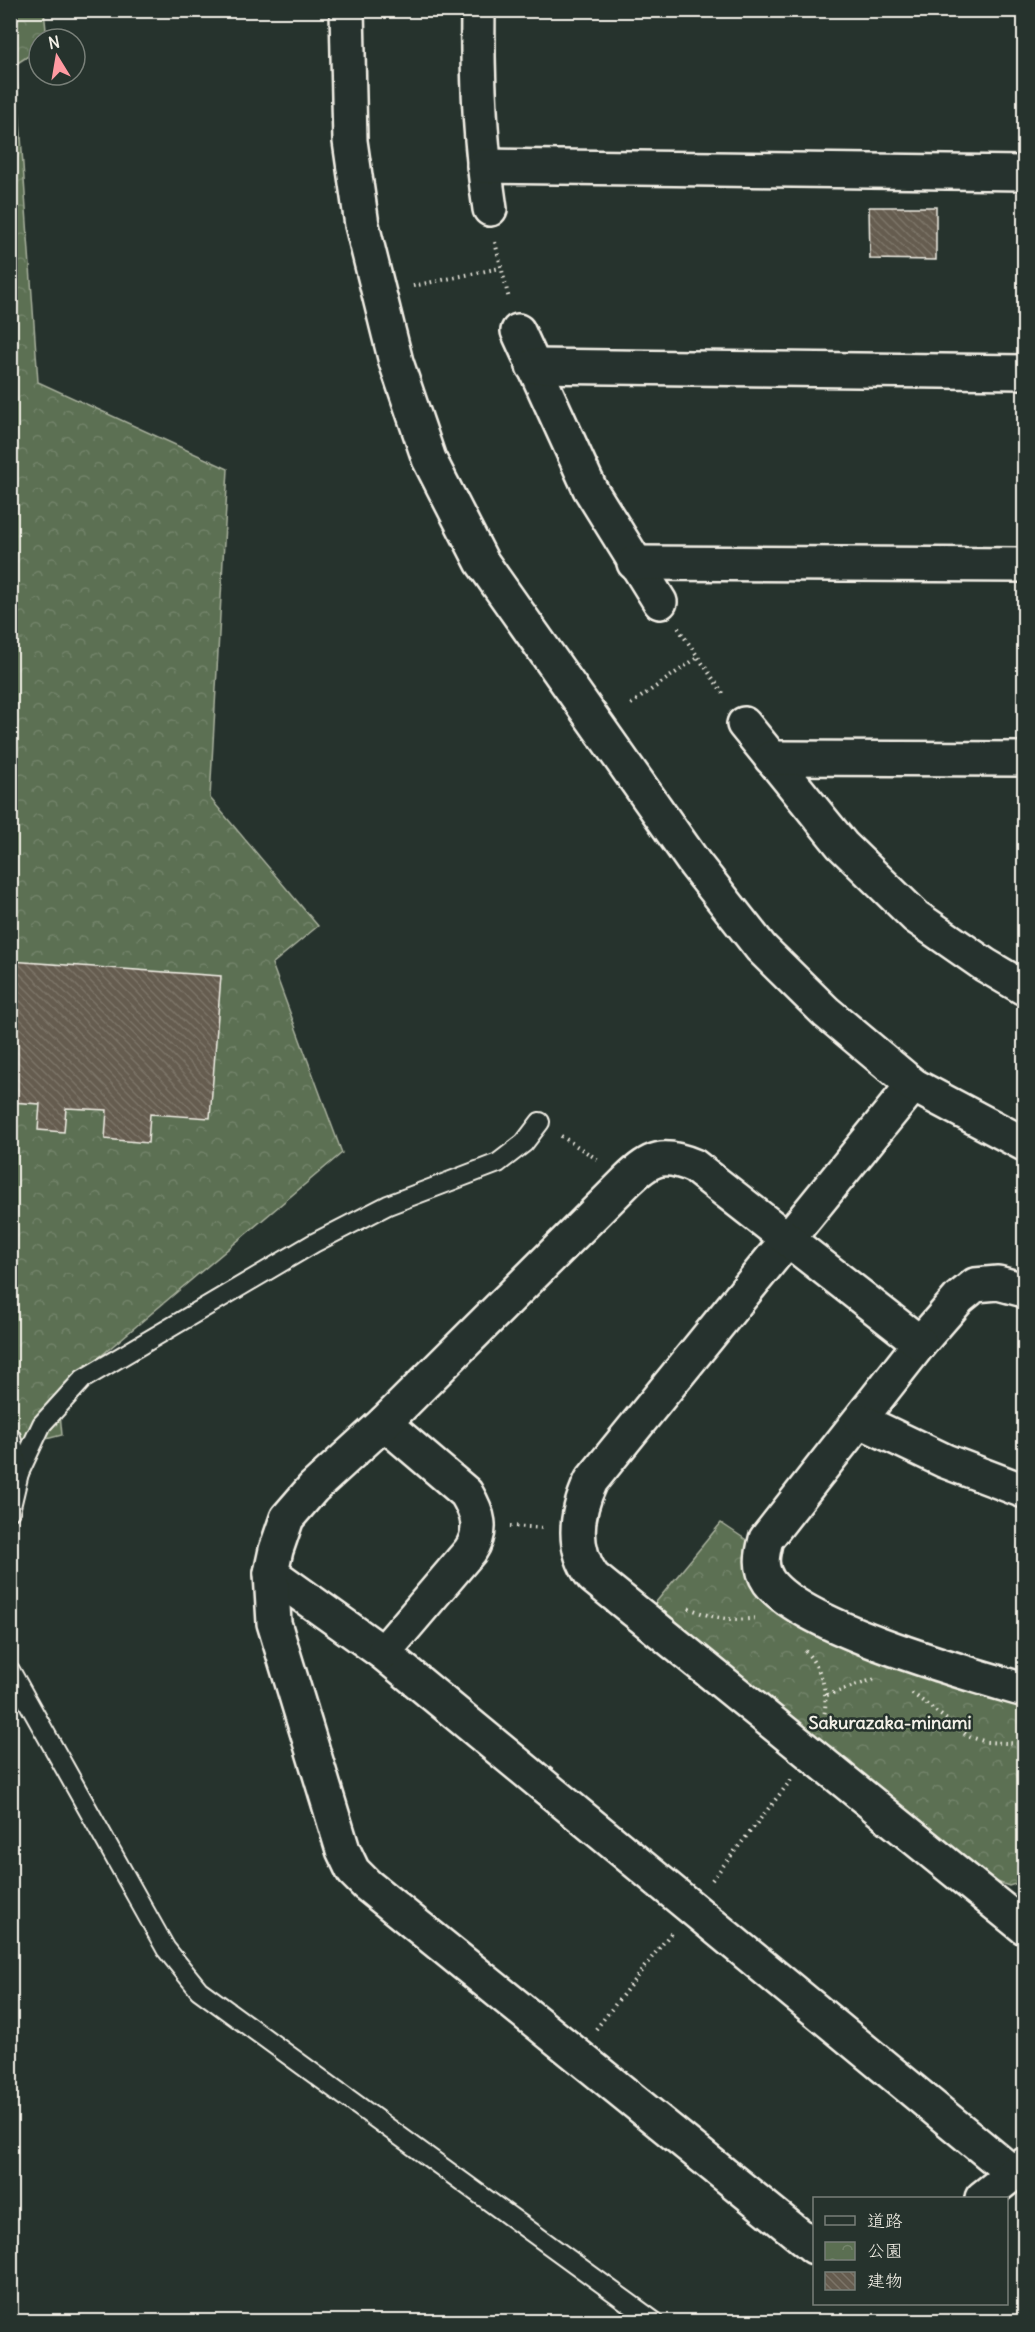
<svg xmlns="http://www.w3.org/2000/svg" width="1035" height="2332" viewBox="0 0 1035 2332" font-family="Delius,'Klee One',sans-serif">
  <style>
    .park { fill: url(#park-crowns); stroke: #a8b09d; stroke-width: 1.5 }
    .building { fill: url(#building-back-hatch); stroke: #f4f1e8; stroke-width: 1.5 }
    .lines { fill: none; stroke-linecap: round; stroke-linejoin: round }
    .service-casing { stroke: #f4f1e8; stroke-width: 22 }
    .minor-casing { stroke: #f4f1e8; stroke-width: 38 }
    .tertiary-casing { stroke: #f4f1e8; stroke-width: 38 }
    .path { stroke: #f4f1e8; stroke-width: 4; stroke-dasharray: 1.5 4.5; stroke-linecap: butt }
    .service { stroke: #26332d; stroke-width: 18 }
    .minor { stroke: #26332d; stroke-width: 33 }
    .tertiary { stroke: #26332d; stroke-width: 33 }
    .labels { text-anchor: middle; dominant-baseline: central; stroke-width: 5; stroke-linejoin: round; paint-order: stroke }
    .neighbourhood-label { font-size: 18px; font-weight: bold; fill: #f4f1e8; stroke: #26332d }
  </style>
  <defs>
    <pattern id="park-crowns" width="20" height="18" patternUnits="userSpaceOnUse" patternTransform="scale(1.5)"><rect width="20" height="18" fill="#5b6f52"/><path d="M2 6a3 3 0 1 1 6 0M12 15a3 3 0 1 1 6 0" fill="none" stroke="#73846b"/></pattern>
    <pattern id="building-back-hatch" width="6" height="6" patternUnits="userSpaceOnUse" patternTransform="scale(1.5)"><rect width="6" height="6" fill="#655c4f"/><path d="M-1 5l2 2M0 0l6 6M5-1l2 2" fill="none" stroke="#7c7468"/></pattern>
  </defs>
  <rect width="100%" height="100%" fill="#26332d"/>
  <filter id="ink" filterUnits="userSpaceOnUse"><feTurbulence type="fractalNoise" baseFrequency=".0167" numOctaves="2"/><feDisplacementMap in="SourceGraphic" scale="12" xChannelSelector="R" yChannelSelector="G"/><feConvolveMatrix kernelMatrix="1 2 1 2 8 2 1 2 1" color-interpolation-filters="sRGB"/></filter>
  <g filter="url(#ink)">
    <!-- park -->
    <g class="park">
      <path d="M10,11H44L47,39H39V49L16,64L38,382L228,469L210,798L318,926L272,964L342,1153L58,1392L62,1435L11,1448Z"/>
      <path d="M721,1523L748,1541C745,1571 752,1591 777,1609L1024,1702V1881L1009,1886L994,1881L652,1607Z"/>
    </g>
    <!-- building -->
    <g class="building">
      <path d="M869,207H936V260L870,259Z"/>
      <path d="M10,961L221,976L210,1118L150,1114L148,1143L105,1139L107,1110L66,1108L64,1132L38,1130L40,1104L10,1102Z"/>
    </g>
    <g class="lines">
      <defs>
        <g id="service">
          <path d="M19,1473L42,1424L83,1379L314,1243L388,1205L498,1163L524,1143L540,1122"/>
          <path d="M10,1511L19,1473L11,1437"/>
          <path d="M10,1670L166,1949L199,1990L655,2322"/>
        </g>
        <g id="minor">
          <path d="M478,10C477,77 480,143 490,209"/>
          <path d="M484,166L1024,173"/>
          <path d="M518,331L590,489L660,602"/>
          <path d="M533,366L1024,372"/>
          <path d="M634,563L1024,565"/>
          <path d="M744,724L842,845L916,917L985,965L1024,988"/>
          <path d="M771,758L1024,759"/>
          <path d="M913,1085L591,1481C576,1513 571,1547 593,1577L1024,1927"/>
          <path d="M1024,1290L998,1283L975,1285L959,1298L920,1343L766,1539C762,1555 759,1567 769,1582C804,1628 966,1673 1024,1690"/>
          <path d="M861,1421L945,1461L1024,1491"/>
          <path d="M271,1573L383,1653L1014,2174"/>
          <path d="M383,1653L470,1551C484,1530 478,1513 466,1493L384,1423"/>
          <path d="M982,2198L1024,2165"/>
          <path d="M814,2247L367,1885L353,1871L343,1850L274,1623L271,1573L276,1550L287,1518L313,1488L384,1423L628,1180C652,1157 664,1153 694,1166L920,1343"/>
        </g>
        <path id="tertiary" d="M347,10L350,141L362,225L396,362L429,459L482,562L695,864L761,948L826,1012L913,1085L1024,1144"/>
      </defs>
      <!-- service casing -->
      <use href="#service" class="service-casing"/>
      <!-- minor casing -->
      <use href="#minor" class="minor-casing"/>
      <!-- tertiary casing -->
      <use href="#tertiary" class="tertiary-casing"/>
      <!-- path -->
      <g class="path">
        <path d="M495,242L509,299"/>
        <path d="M413,286L500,268"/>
        <path d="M678,628L725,696"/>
        <path d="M631,704L698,657"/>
        <path d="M561,1136L600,1161"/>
        <path d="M510,1526L545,1528"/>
        <path d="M689,1608C711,1618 733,1622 757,1618"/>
        <path d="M805,1651C824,1671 829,1696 823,1721"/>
        <path d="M912,1693L968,1736L986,1742L1024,1744"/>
        <path d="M827,1695L875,1679"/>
        <path d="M712,1880L791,1780"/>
        <path d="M596,2029L671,1933"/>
      </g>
      <!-- service -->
      <use href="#service" class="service"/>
      <!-- minor -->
      <use href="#minor" class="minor"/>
      <!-- tertiary -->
      <use href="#tertiary" class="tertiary"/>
    </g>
  </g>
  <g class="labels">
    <!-- neighbourhood labels -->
    <g class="neighbourhood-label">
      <text x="890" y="1722">Sakurazaka-minami</text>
    </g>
  </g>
  <!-- margin -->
  <rect width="1035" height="2332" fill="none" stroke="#26332d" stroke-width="36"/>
  <rect x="18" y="18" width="999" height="2296" fill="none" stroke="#f4f1e8" stroke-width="2" filter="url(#ink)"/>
  <!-- legend -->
  <rect x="813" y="2197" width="195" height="108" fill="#26332d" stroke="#787f78" stroke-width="1.5"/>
  <rect x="825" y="2216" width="30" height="9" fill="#26332d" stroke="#787f78" stroke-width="1.5"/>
  <text x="867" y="2227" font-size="18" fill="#f4f1e8">道路</text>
  <rect x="825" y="2242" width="30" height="18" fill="url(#park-crowns)" stroke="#787f78" stroke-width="1.5"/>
  <text x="867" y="2257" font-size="18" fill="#f4f1e8">公園</text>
  <rect x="825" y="2272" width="30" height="18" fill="url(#building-back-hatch)" stroke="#787f78" stroke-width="1.5"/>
  <text x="867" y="2287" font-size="18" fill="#f4f1e8">建物</text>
  <!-- north arrow -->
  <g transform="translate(57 57) rotate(349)"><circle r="28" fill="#26332d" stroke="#787f78" stroke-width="1.5"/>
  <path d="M0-4.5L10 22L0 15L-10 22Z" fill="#ff9aa2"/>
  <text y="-9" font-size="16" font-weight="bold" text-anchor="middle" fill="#f4f1e8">N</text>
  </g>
</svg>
